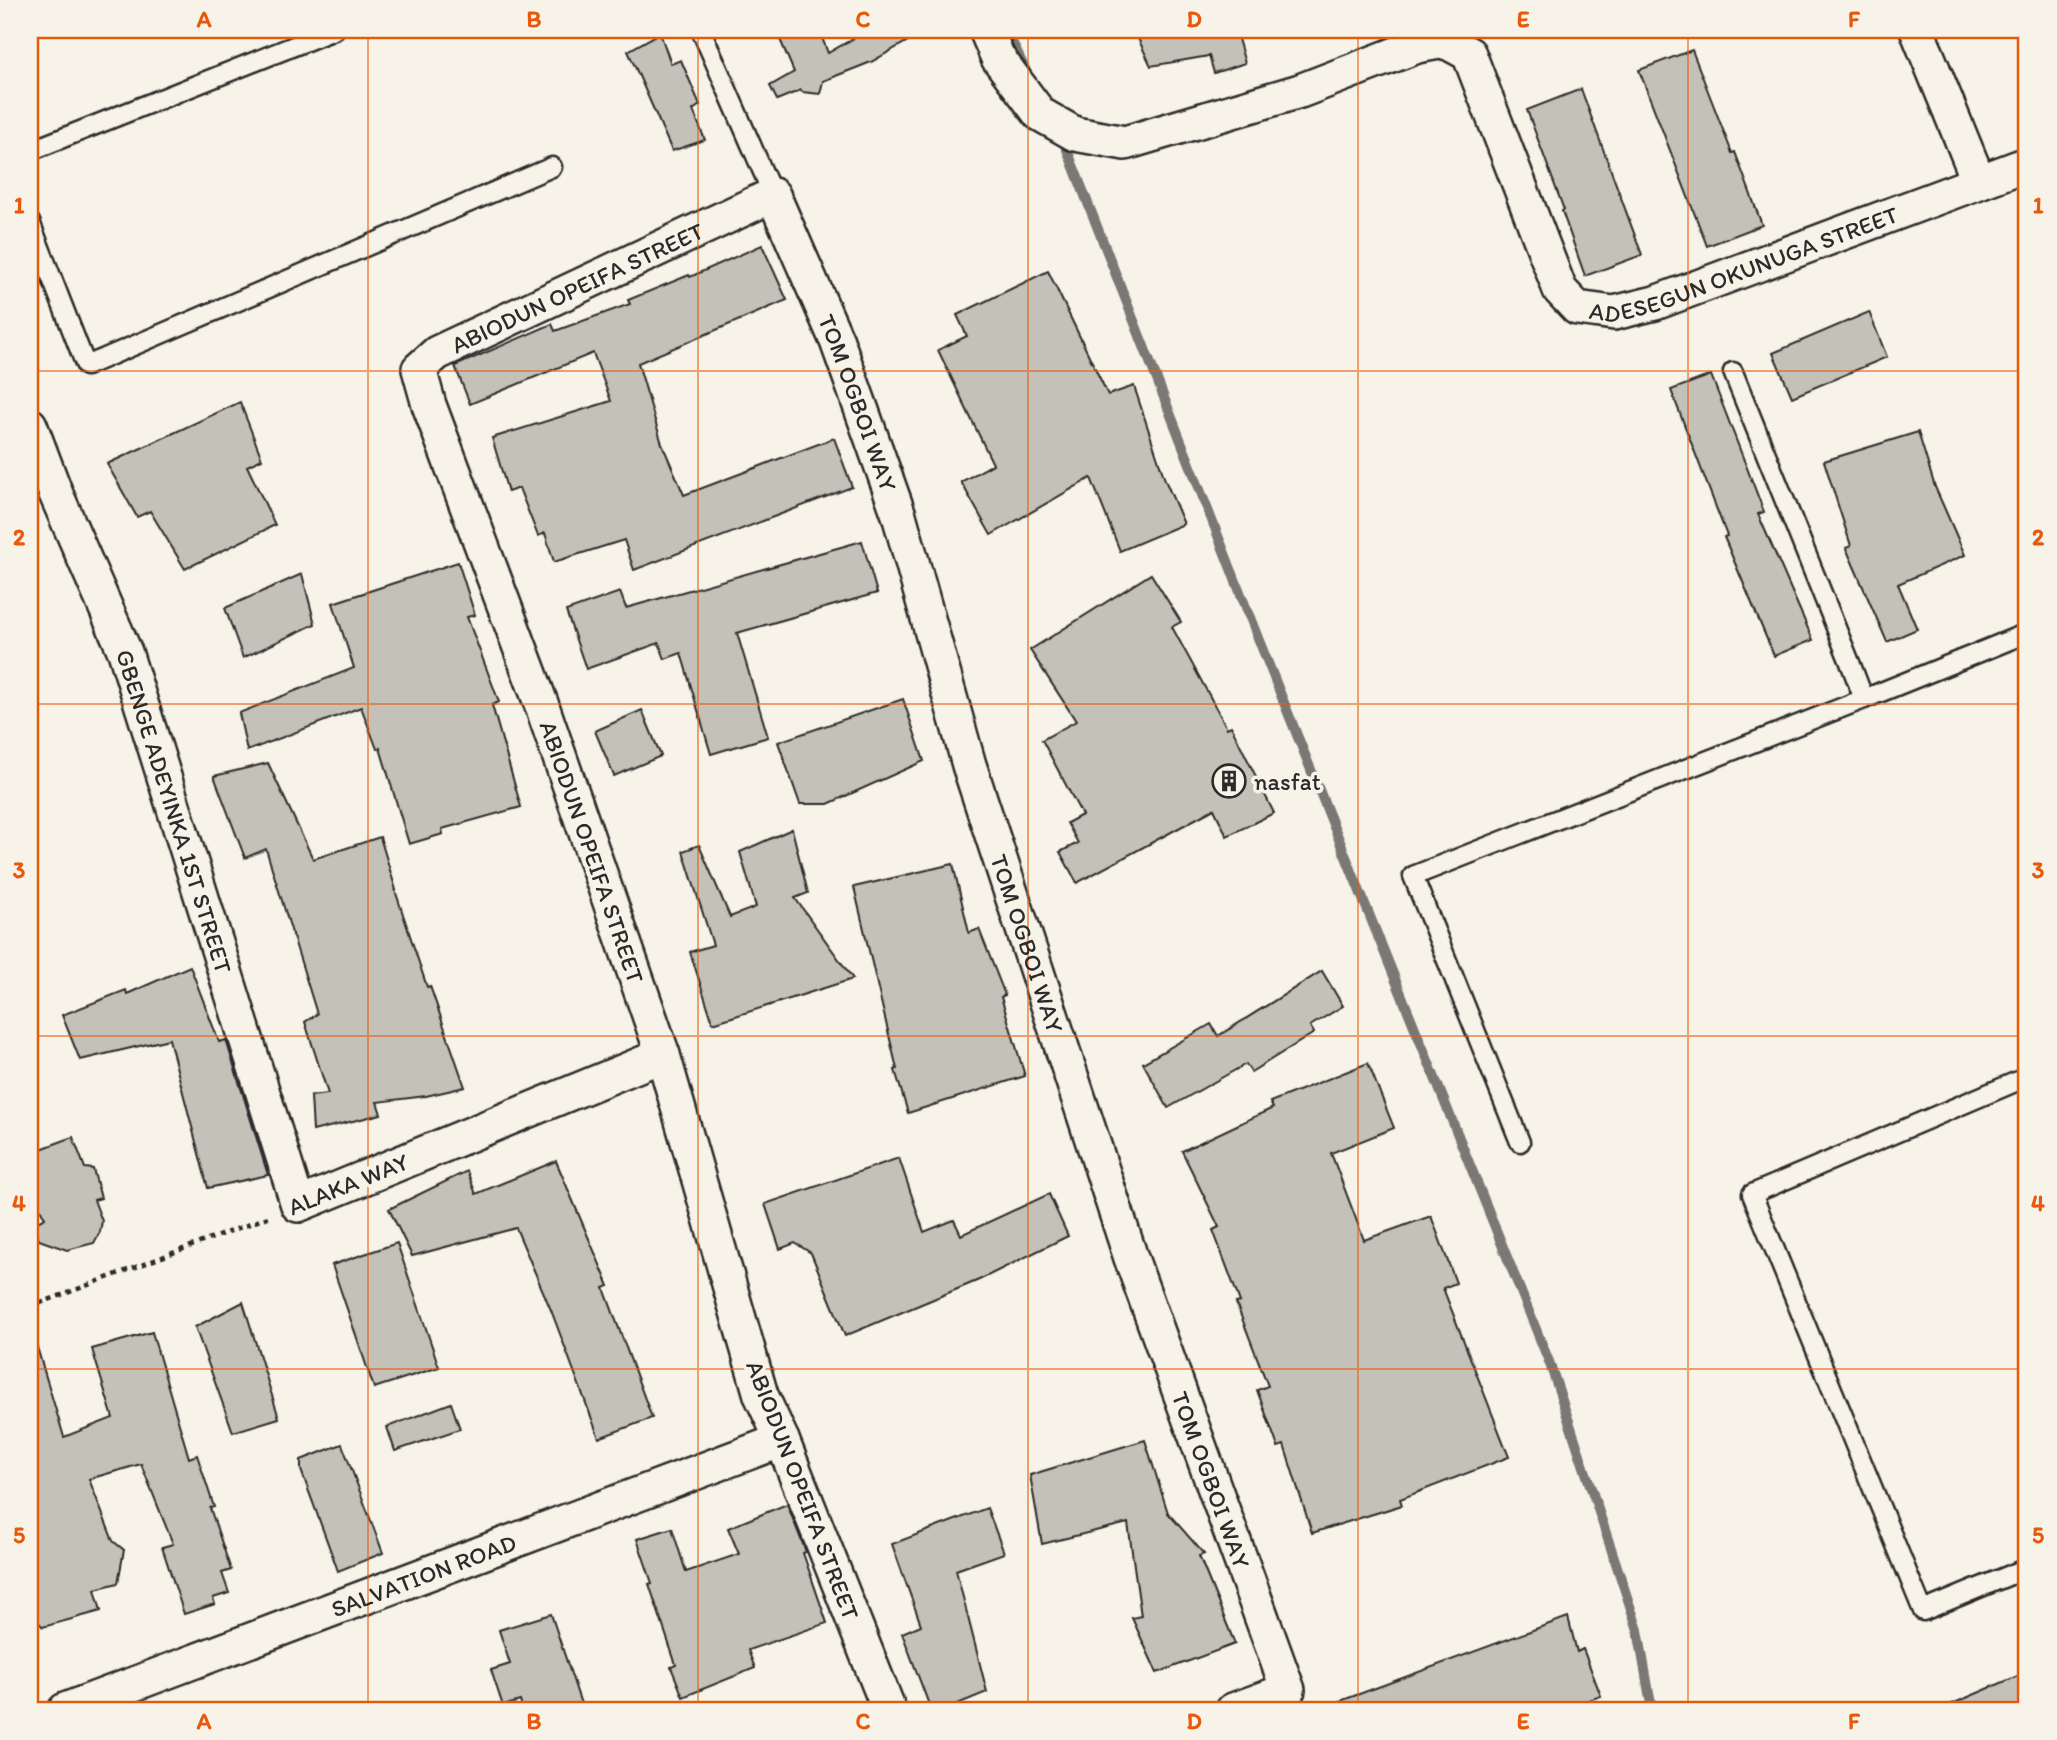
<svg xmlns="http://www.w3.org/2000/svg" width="2057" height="1740" viewBox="0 0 2057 1740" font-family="Itim,sans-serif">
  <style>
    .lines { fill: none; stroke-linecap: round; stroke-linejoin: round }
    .stream { stroke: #7a7874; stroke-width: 10 }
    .building { fill: #c4c1b9; stroke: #2b2b2b; stroke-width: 2 }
    .service-casing { stroke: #2b2b2b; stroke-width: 23 }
    .minor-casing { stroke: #2b2b2b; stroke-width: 38 }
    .path { stroke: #2b2b2b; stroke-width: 4.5; stroke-dasharray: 5 5; stroke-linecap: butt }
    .service { stroke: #f7f3e8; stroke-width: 18 }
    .minor { stroke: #f7f3e8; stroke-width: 33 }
    .grid { fill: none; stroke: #e8590c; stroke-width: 2; stroke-opacity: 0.55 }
    .labels { text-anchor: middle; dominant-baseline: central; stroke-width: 7; stroke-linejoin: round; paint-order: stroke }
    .street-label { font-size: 24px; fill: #2b2b2b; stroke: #f7f3e8 }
    .poi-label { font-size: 24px; fill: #2b2b2b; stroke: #f7f3e8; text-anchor: start }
    .neatline { fill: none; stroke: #e8590c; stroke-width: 2.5 }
    .grid-label { font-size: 23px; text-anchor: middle; font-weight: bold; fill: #e8590c }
  </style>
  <rect width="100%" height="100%" fill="#f7f3e8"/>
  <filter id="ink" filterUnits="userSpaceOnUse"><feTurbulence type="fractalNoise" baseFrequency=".0143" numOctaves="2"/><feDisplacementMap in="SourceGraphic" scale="14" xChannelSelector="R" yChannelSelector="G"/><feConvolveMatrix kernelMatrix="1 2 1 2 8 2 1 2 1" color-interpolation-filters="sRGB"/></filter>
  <g filter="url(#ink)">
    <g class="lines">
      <!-- stream -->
      <g class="stream">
        <path d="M1006,30L1026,71"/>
        <path d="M1064,142L1260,643L1550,1364L1638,1630L1652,1710"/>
      </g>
    </g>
    <!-- building -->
    <g class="building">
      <path d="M776,30H819L828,53L868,30H927L871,62L823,81L820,94L802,92L801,90L777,100L770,86L794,72Z"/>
      <path d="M1134,30H1219L1220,35L1236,32L1245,63L1214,73L1209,56L1151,66Z"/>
      <path d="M660,33L671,64L681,60L700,105L693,110L705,140L672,151L628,51Z"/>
      <path d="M1692,50L1732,153L1735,152L1762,225L1707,246L1639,70Z"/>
      <path d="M1581,89L1642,255L1585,276L1562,211L1564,210L1527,110Z"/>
      <path d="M762,245L787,300L638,363L662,444L684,495L834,438L852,487L634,570L624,540L554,562L545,533L538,536L519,488L508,492L492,438L611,401L593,353L470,404L455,366L552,324L555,331L630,304L628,300L689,275L690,277Z"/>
      <path d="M1048,271L1108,395L1134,386L1165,480L1184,524L1120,551L1091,478L991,535L961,482L993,464L938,350L967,336L957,315Z"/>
      <path d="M1869,312L1887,357L1792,397L1773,353Z"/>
      <path d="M1711,375L1764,512L1758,514L1813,640L1774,656L1724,537L1727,536L1671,390Z"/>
      <path d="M240,402L262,459L247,466L275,525L185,569L150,511L137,517L107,464Z"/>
      <path d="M1918,432L1935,487L1965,555L1898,584L1917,629L1887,642L1846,548L1851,546L1824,461Z"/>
      <path d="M862,541L877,593L737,633L768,737L711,754L681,653L665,659L659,643L586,669L566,611L620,592L626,608Z"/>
      <path d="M458,562L475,615L467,617L499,702L492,705L521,807L442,829L443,834L409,844L380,748L377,749L361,707L247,751L239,713L354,668L333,603Z"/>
      <path d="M302,574L315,624L243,658L225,608Z"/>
      <path d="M1151,574L1181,622L1172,627L1227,728L1231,726L1274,813L1227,836L1214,809L1077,883L1060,852L1078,843L1067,823L1082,815L1042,740L1076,721L1030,650Z"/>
      <path d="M903,699L924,761L828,804H800L778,742Z"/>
      <path d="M642,710L661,756L614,776L595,731Z"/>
      <path d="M268,763L313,859L380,837L396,890H395L427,987L430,986L465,1087L426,1096L377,1102L381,1114L313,1131L311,1096L328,1094L305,1022L317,1014L266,849L245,858L214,776Z"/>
      <path d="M792,829L808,893L795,898L853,979L713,1023L690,952L713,945L683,851L699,845L730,917L756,907L740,852Z"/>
      <path d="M953,864L969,933L979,929L1005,995L1001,997L1025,1076L908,1113L895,1070L897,1069L854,887Z"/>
      <path d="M190,966L219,1042L226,1040L268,1175L208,1188L169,1039L80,1060L62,1015L126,990L127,994Z"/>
      <path d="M1322,971L1343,1006L1310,1026L1314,1033L1251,1072L1246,1064L1168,1108L1143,1063L1211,1024L1218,1036Z"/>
      <path d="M1368,1063L1394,1128L1331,1153L1364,1240L1431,1216L1456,1283L1443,1288L1509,1457L1400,1499L1402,1505L1312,1533L1284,1445L1278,1447L1257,1390L1268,1386L1236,1303L1240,1302L1213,1230L1219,1227L1182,1151L1273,1108L1270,1102Z"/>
      <path d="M73,1137L85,1168L93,1169L101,1198L94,1200L102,1221L100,1232L94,1243L67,1250L39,1240L33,1224L45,1218L30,1190V1153Z"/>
      <path d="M899,1158L924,1232L954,1220L961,1235L1049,1194L1068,1236L979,1280L845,1336L811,1253L795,1243L780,1249L765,1204Z"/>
      <path d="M556,1161L609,1286L604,1288L652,1418L599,1438L551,1310L516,1228L412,1256L389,1209L467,1171L476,1194Z"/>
      <path d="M397,1243L439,1367L374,1388L332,1265Z"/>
      <path d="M243,1302L279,1418L233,1432L195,1327Z"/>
      <path d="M152,1332L189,1458L197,1455L214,1507L210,1508L231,1570L222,1573L229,1593L213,1598L215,1604L184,1614L162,1547L173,1544L141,1464L89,1479L113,1541L124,1550L118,1583L95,1589L101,1611L43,1627L30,1614V1345L36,1344L64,1437L113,1418L92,1349Z"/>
      <path d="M451,1403L460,1429L395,1451L387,1427Z"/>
      <path d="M1145,1440L1168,1513L1204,1554L1199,1556L1235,1644L1157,1673L1132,1618L1141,1616L1128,1523L1042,1544L1030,1475Z"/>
      <path d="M342,1444L383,1553L338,1571L301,1470V1460Z"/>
      <path d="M787,1504L806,1552L803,1553L827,1623L748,1650L755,1668L683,1697L671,1667L676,1665L649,1584L652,1583L637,1539L672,1528L686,1572L739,1554L728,1528Z"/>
      <path d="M987,1508L1004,1553L956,1570L987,1692L943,1710H931L902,1633L921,1625L892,1544Z"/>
      <path d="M551,1614L583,1710H523L520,1701L503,1706L491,1670L510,1664L499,1630Z"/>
      <path d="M1568,1617L1577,1652L1583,1649L1601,1696L1560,1710H1324V1707Z"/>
      <path d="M2027,1672V1710H1938Z"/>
    </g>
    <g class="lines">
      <defs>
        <g id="service">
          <path d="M701,30L773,195"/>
          <path d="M30,151L334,30"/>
          <path d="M30,222L86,366L552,167"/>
          <path d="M1733,372L1851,665L1864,699L2027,633"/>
          <path d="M2027,1077L1752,1194L1923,1611L2027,1568"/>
          <path d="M1520,1142L1413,876L1864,699"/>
        </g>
        <g id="minor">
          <path id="s1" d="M986,30L998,58L1040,114L1075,134L1125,143L1300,91L1417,46L1445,41L1469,54L1560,290L1577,308L1614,313L1655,303L2027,164"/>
          <path d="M1917,30L1979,182"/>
          <path id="s2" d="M30,425L56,494L125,652L298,1205L663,1055"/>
          <path id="s3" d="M65,1710L782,1440"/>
          <path id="s4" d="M889,1710L782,1440L761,1395L663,1055L542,706L429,405L419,369L437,353L773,195L837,341L899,515L969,765L1131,1258L1288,1690L1233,1710"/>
        </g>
      </defs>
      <!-- service casing -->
      <use href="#service" class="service-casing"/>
      <!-- minor casing -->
      <use href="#minor" class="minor-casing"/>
      <!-- path -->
      <path class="path" d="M30,1307L268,1217"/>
      <!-- service -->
      <use href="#service" class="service"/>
      <!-- minor -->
      <use href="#minor" class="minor"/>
    </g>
  </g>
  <!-- grid -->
  <path class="grid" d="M368,30V1710M698,30V1710M1028,30V1710M1358,30V1710M1688,30V1710M30,371H2027M30,704H2027M30,1036H2027M30,1369H2027"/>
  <!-- icons -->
  <defs>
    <symbol id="building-ring" viewBox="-11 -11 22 22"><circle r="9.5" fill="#f7f3e8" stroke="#2b2b2b" stroke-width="1.5"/><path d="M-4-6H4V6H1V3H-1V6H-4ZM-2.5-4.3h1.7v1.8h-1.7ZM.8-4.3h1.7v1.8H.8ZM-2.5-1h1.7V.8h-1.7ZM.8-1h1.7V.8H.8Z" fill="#2b2b2b"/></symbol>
  </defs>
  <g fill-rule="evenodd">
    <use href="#building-ring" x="1210" y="762" width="38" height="38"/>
  </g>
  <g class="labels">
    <!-- street labels -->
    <g class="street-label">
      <text stroke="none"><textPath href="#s1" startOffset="1008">ADESEGUN OKUNUGA STREET</textPath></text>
      <text stroke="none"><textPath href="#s4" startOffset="1601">ABIODUN OPEIFA STREET</textPath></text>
      <text stroke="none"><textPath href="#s4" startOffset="2042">TOM OGBOI WAY</textPath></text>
      <text stroke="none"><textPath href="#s2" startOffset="413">GBENGE ADEYINKA 1ST STREET</textPath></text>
      <text transform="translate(592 852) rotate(71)">ABIODUN OPEIFA STREET</text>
      <text stroke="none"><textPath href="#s4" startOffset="2609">TOM OGBOI WAY</textPath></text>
      <text transform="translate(348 1184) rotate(-22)">ALAKA WAY</text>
      <text stroke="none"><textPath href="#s4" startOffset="3176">TOM OGBOI WAY</textPath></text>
      <text transform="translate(803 1490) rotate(69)">ABIODUN OPEIFA STREET</text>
      <text stroke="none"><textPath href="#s3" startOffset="383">SALVATION ROAD</textPath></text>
    </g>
    <!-- poi labels -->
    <g class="poi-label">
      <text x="1254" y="781">nasfat</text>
    </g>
  </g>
  <!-- margin -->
  <rect width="2057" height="1740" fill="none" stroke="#f7f3e8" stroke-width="77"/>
  <rect x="38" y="38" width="1980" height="1664" class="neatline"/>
  <g class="grid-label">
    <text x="204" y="27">A</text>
    <text x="534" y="27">B</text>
    <text x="863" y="27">C</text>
    <text x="1194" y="27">D</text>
    <text x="1523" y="27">E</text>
    <text x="1854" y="27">F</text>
    <text x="19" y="213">1</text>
    <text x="2038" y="213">1</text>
    <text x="19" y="545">2</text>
    <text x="2038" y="545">2</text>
    <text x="19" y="878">3</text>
    <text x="2038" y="878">3</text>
    <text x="19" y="1211">4</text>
    <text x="2038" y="1211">4</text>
    <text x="19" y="1543">5</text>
    <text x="2038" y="1543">5</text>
    <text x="204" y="1729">A</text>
    <text x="534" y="1729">B</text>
    <text x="863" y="1729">C</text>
    <text x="1194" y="1729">D</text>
    <text x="1523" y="1729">E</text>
    <text x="1854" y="1729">F</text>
  </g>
</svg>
